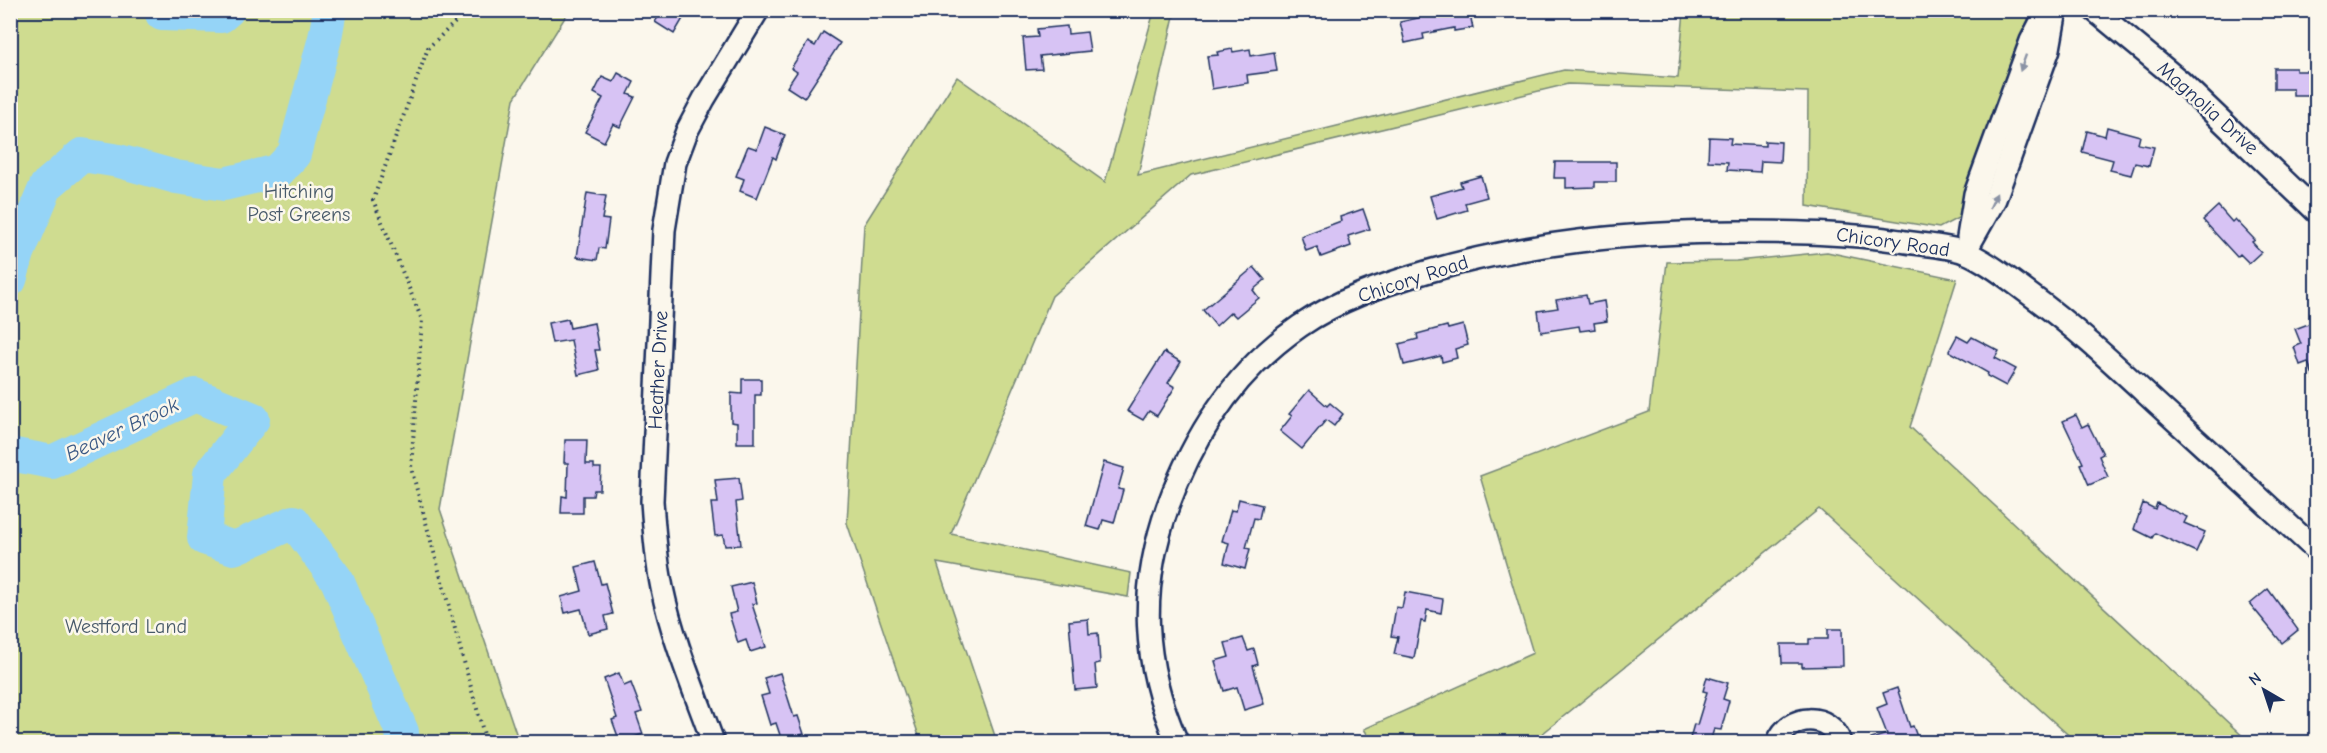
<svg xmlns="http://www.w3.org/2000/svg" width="2327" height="753" viewBox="0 0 2327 753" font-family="'Comic Neue',sans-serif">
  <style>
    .green { fill: #cfdc90; stroke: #758677; stroke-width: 1.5 }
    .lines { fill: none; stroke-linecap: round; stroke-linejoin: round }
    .river { stroke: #95d4f7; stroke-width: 34 }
    .building { fill: #d7c3f4; stroke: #1b2f5e; stroke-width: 1.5 }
    .street-casing { stroke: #1b2f5e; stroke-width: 26 }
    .path { stroke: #1b2f5e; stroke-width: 4; stroke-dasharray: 1.5 4.5; stroke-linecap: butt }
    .street { stroke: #fbf7ec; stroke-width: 21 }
    .oneway { fill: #8b93a5 }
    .labels { text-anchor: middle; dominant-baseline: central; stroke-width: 5; stroke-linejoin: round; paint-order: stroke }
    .street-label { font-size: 20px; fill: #1b2f5e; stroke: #fbf7ec }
    .park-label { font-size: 20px; fill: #485a6a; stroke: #fbf7ec }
    .water-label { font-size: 21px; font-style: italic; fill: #3a5884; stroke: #fbf7ec }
  </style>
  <rect width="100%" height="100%" fill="#fbf7ec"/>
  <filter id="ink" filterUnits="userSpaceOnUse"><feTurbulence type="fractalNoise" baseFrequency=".0167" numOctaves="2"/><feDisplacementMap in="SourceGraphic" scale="12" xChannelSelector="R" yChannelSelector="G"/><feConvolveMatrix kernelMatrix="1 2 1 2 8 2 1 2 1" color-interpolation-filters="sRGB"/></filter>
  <g filter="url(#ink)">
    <!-- green -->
    <g class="green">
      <path d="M11,10L569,11L514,99L440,509L519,742H11Z"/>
      <path d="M1684,11H2027L2029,26L1960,217L1939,228L1807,206L1808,92L1568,84L1191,175L1052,296L951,534L1131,573L1128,597L937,563L997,742H921L847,523L864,225L957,77L1105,182L1153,15L1174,16L1138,175L1564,70L1678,78Z"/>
      <path d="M1827,252L1957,279L1910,427L2249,742H2076L1819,509L1532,742H1372L1364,729L1533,653L1480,476L1649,412L1667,262L1736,261Z"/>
    </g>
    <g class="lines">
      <!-- river -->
      <g class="river">
        <path d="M162,10V14L221,16L228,10"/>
        <path d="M10,280L18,253L46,186L82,155L119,161L176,177L224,184L278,171L294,154L325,38L330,10"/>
        <path d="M10,454L52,462L195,395L253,419L210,474L204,538L234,548L294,522L337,580L402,732L403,742"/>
      </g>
    </g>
    <!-- building -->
    <g class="building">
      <path d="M662,10H688L674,34L655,22Z"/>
      <path d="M1432,10H1469L1473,28L1454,31V28L1423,34L1424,39L1405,43L1400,22L1418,18L1417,13Z"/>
      <path d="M1067,26L1068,34L1087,32L1090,51L1040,56L1042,69L1026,70L1023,38L1038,37L1037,29Z"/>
      <path d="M823,32L840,43L804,98L787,87L797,72L791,68L808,42L815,46Z"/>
      <path d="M1232,49L1233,52L1250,49L1251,56L1274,52L1277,71L1247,75L1248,83L1212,89L1207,56L1218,55L1217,52Z"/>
      <path d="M2274,68H2296V71H2316V95H2293V89H2274Z"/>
      <path d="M618,73L634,82L628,94L635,97L620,127L613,124L604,142L585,132L603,98L594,93L602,77L613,82Z"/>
      <path d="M765,127L785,135L776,159L773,157L757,198L740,191L744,179L736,176L748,146L757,149Z"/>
      <path d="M2107,127L2140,136L2138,144L2154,147L2149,166L2135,163L2131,175L2110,170L2113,160L2082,152L2087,131L2105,136Z"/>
      <path d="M1709,137L1731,138L1730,144L1765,146V141L1781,142L1780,162L1761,161L1760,172L1727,170L1728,162L1708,161Z"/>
      <path d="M1555,162H1616V182H1595V187L1566,188V178H1554Z"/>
      <path d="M1481,176L1487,197L1465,203L1467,210L1437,219L1430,196L1462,187L1460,182Z"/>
      <path d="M587,193L606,196L602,219L609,220L605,249L599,248L597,260L577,257Z"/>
      <path d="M2218,206L2232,222L2235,219L2255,240L2252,242L2261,252L2249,263L2240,254L2237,257L2203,220Z"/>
      <path d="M1363,209L1370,229L1348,236L1351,246L1321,257L1317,247L1306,251L1301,236L1341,221L1340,217Z"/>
      <path d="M1254,267L1265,280L1253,290L1259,298L1236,317L1231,312L1216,326L1203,310Z"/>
      <path d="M1586,295L1588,304L1604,301L1607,321L1594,323L1595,329L1580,331L1579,326L1541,332L1538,311L1558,308L1556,300Z"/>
      <path d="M568,319L570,328L594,323L599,350H595L599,370L578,375L571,340L552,343L548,323Z"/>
      <path d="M2316,321V381H2315L2308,362L2300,365L2294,347L2301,344L2295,329Z"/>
      <path d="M1463,325L1468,345L1455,349L1457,358L1442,362L1441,356L1404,365L1399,344L1418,339L1417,334L1447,326L1448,329Z"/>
      <path d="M1957,336L1968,342L1972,337L1999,351L1995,358L2016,369L2006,386L1987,376L1988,373L1949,351Z"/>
      <path d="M1164,352L1181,362L1168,383L1175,387L1157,416L1149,411L1143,420L1127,411Z"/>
      <path d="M742,379H761V395H755V443H737V423L731,422V393L742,394Z"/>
      <path d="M1309,390L1327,406L1330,403L1343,414L1334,426L1326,420L1302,449L1280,431L1292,416L1289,414Z"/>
      <path d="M2076,415L2082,427L2088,424L2103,454L2099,456L2108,477L2089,485L2080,464L2083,463L2063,421Z"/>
      <path d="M565,440H587L586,464H594V468H601L600,490H594L593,496H583V513H561L562,496L567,497L568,463H564Z"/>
      <path d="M1104,462L1124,468L1118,489L1123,490L1114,523L1103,520L1100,530L1086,526Z"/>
      <path d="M739,478L742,501L736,502L741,545L725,546L723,535L715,536L711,503H718L715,480Z"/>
      <path d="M1239,499L1262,505L1259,519L1254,518L1246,548L1250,549L1245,569L1224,563L1229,543L1222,541L1231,510L1236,511Z"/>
      <path d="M2143,503L2155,509L2157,503L2187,517L2184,523L2205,532L2196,552L2155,533L2152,538L2134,529Z"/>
      <path d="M595,562L601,584L605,583L613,614L605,616L608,629L588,634L581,609L565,613L561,597L582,591L576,567Z"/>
      <path d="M752,582L757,603L752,604L766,647L750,652L746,640L738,643L729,614L737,612L731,587Z"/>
      <path d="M2268,589L2298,630L2282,643L2250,604Z"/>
      <path d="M1405,592L1443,599L1441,613L1427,610L1425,622L1421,621L1414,658L1394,654L1398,637L1391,636L1396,607L1402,608Z"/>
      <path d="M1088,619L1089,634L1098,633L1100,663L1095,664L1097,688L1075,690L1069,621Z"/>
      <path d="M1828,629H1842L1843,666L1802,667V663H1782L1781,644H1809V639H1828Z"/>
      <path d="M1243,638L1248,651L1254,649L1258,664L1253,666L1264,704L1244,710L1237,687L1224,691L1215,661L1229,657L1225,643Z"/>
      <path d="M619,673L624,686L631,683L642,712L636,714L643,734L620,742L612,720L617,718L604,679Z"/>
      <path d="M780,673L794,717L798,716L804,734L782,741L776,723L770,725L761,696L769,694L764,678Z"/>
      <path d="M1707,677L1728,683L1723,699L1729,701L1721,730L1714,729L1710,742H1689L1694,724L1697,725L1707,692L1703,691Z"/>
      <path d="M1897,688L1910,727L1913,726L1919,742H1871V739L1887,734L1877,708L1887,704L1883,693Z"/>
    </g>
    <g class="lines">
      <defs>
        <g id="street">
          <path d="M2094,10L2180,81L2316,211"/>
          <path d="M1968,237L1975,194L2031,41L2047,10"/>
          <path d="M1965,252L1995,199L2049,49L2056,10"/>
          <path d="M713,742C695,692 673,641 662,588C656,559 654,530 652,501L664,230L675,163L687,131L704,99L758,10"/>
          <path d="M1177,742C1142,663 1139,588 1168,506C1194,435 1236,370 1300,326C1338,300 1382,285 1426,272C1529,242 1632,232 1739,232C1793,232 1847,233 1900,241C1921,245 1945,245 1964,252C1985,259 2014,283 2032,296C2076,328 2115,365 2155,402C2209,451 2263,501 2316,550"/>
          <path d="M1778,742C1789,713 1830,712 1840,742"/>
        </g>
      </defs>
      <!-- street casing -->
      <use href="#street" class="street-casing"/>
      <!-- path -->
      <path class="path" d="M468,10L428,48L373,200L422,320L411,468L486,742"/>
      <!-- street -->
      <use href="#street" class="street"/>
    </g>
    <!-- one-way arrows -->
    <defs><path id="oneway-solid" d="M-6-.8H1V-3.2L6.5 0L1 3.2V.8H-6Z" transform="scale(1.5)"/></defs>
    <g class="oneway">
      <use href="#oneway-solid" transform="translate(2023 63) rotate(110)"/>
      <use href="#oneway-solid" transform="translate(1993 201) rotate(-65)"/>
    </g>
  </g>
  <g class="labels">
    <!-- street labels -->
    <g class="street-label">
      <text transform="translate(2208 108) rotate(42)">Magnolia Drive</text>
      <text transform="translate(1893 242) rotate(8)">Chicory Road</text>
      <text transform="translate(1413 279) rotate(-18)">Chicory Road</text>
      <text transform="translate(658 370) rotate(-87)">Heather Drive</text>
    </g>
    <!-- park labels -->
    <g class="park-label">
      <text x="299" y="191">Hitching<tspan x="299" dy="23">Post Greens</tspan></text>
      <text x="126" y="626">Westford Land</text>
    </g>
    <!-- water labels -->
    <g class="water-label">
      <text transform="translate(122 429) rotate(-25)">Beaver Brook</text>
    </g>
  </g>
  <!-- margin -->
  <rect width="2327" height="753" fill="none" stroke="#fbf7ec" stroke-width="36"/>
  <rect x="18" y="18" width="2291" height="717" fill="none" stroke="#1b2f5e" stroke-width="2" filter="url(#ink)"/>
  <!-- north arrow -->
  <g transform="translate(2264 690) rotate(321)" stroke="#fbf7ec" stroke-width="4.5" paint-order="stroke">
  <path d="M0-4.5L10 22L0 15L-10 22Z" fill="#1b2f5e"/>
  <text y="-9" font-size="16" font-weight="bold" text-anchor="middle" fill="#1b2f5e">N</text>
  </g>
</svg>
